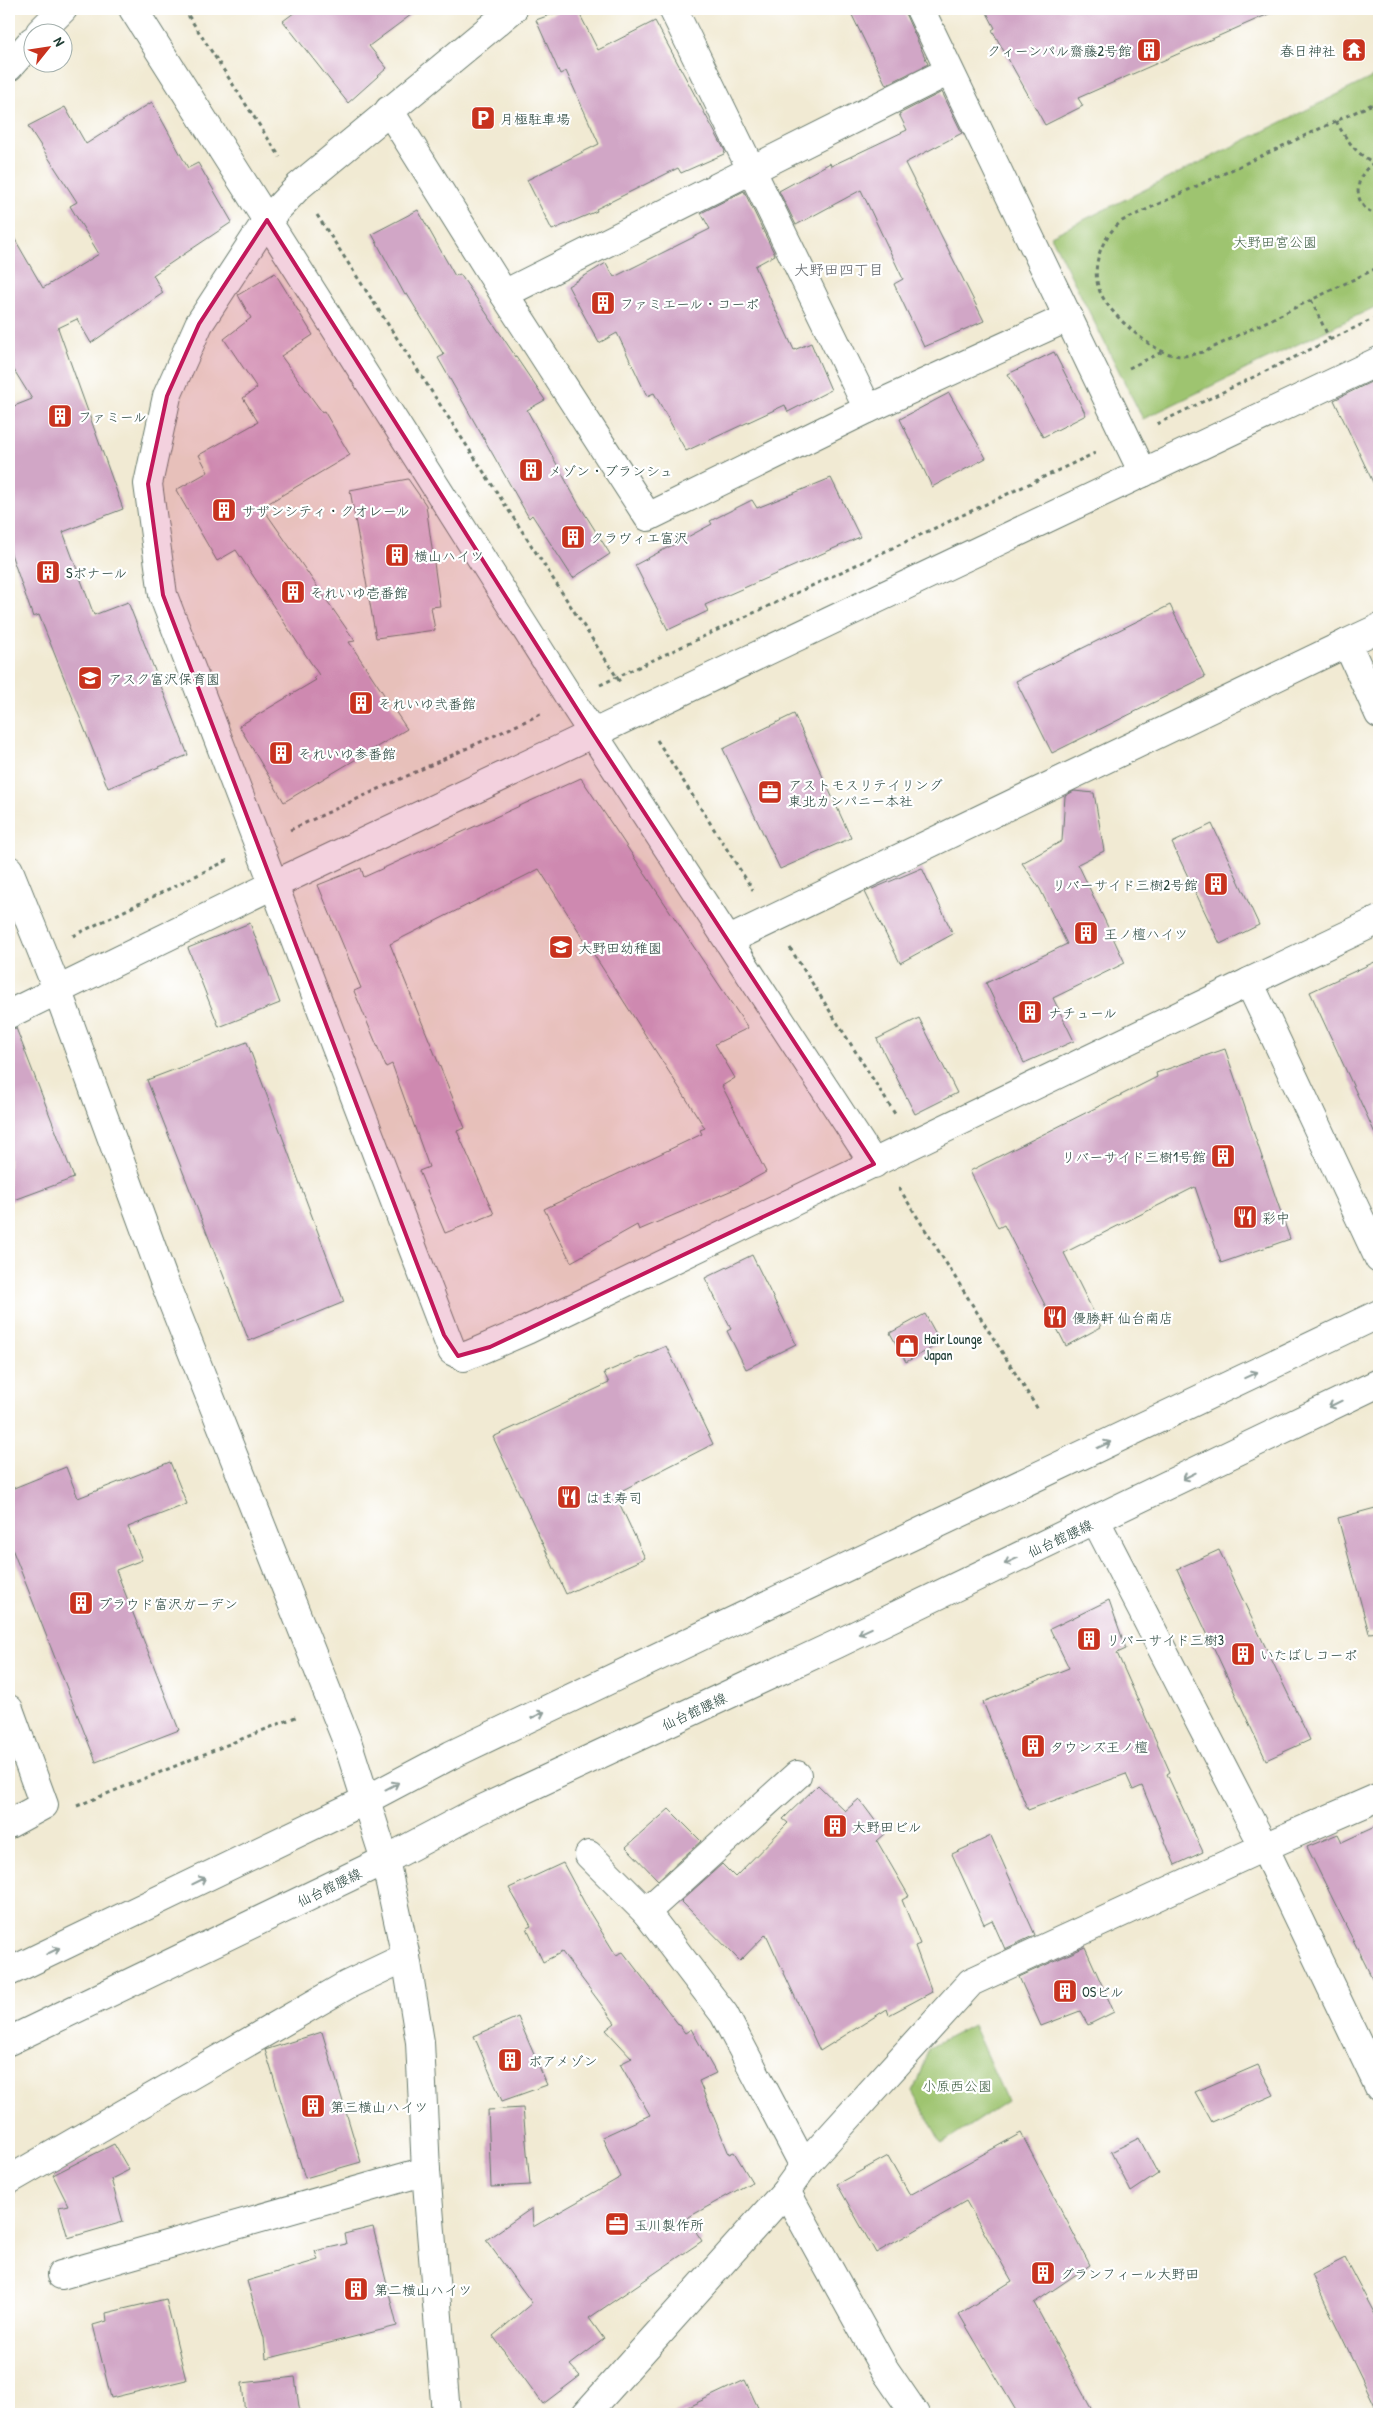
<svg xmlns="http://www.w3.org/2000/svg" width="1388" height="2423" viewBox="0 0 1388 2423" font-family="'Patrick Hand','Klee One',sans-serif">
  <style>
    .green { fill: #9ec46f; stroke: #5e8052 }
    .building { fill: #d1a6c6 }
    .lines { fill: none; stroke-linecap: round; stroke-linejoin: round }
    .street-casing { stroke: #687a6c; stroke-width: 30 }
    .secondary-casing { stroke: #687a6c; stroke-width: 30 }
    .path { stroke: #687a6c; stroke-width: 3; stroke-dasharray: 4 4; stroke-linecap: butt }
    .street { stroke: #fff; stroke-width: 28 }
    .secondary { stroke: #fff; stroke-width: 28 }
    .oneway { stroke: #8f9e9a }
    .marked { fill: #c2185b; fill-opacity: 0.2; stroke: #c2185b; stroke-width: 4; stroke-linejoin: round }
    .labels { text-anchor: middle; dominant-baseline: central; stroke-width: 4.5; stroke-linejoin: round; paint-order: stroke }
    .poi-label { font-size: 14px; fill: #1f3d34; stroke: #fff; text-anchor: start }
    .park-label { font-size: 14px; fill: #3f5f43; stroke: #fff }
    .street-label { font-size: 14px; fill: #1f3d34; stroke: #fff }
    .neighbourhood-label { font-size: 15px; fill: #5d6267; stroke: #fff }
  </style>
  <rect width="100%" height="100%" fill="#fff"/>
  <filter id="ink" filterUnits="userSpaceOnUse"><feTurbulence type="fractalNoise" baseFrequency=".02" numOctaves="2"/><feDisplacementMap in="SourceGraphic" scale="10" xChannelSelector="R" yChannelSelector="G"/><feConvolveMatrix kernelMatrix="1 2 1 2 8 2 1 2 1" color-interpolation-filters="sRGB"/></filter>
  <filter id="wash" filterUnits="userSpaceOnUse"><feTurbulence type="fractalNoise" baseFrequency=".0096" numOctaves="4" result="noise"/><feDisplacementMap in="SourceGraphic" scale="20" xChannelSelector="R" yChannelSelector="G"/><feGaussianBlur stdDeviation="1.12" result="paint"/><feColorMatrix in="noise" values="0 0 0 0 0 0 0 0 0 0 0 0 0 0 0 0 0 1.4 0 .05"/><feComposite in="paint" operator="in"/></filter>
  <g filter="url(#wash)">
    <rect width="100%" height="100%" fill="#f1ead3"/>
    <!-- green -->
    <g class="green">
      <path d="M1379,74V305L1143,419L1051,236Z"/>
      <path d="M973,2025L1007,2101L942,2144L913,2092L929,2048Z"/>
    </g>
    <g id="blocks">
      <!-- building -->
      <g class="building">
        <path d="M299,9H419L369,46L387,68L348,103L283,21Z"/>
        <path d="M566,9H577L598,50L655,21L725,151L724,154L681,173L678,168L596,209L597,211L552,230L527,180L599,144L566,71L560,74L536,20Z"/>
        <path d="M849,9H903L928,64L886,85Z"/>
        <path d="M985,9H1280L1078,98L1083,106L1045,125L992,30L995,28Z"/>
        <path d="M942,92L962,133L905,163L984,321L924,347L894,284L903,279L861,190L796,225L779,191L830,163L831,166L907,130L899,114Z"/>
        <path d="M152,102L188,168L198,163L232,222L153,275L163,293L91,343L77,319L58,328L123,509L63,532L94,615L128,602L188,755L108,788L39,615L33,617L9,548V408L32,399L9,362V229L43,288L99,254L70,206L77,202L28,126L65,107L86,144Z"/>
        <path d="M744,191L775,255L755,266L794,350L811,343L831,390L788,412L785,405L686,451L654,393L647,396L617,333L599,343L568,286L606,263L614,277L710,229L701,213Z"/>
        <path d="M418,210L455,276L460,274L545,400L527,410L578,503L610,554L573,578L532,515L529,518L438,358L444,355L407,294L405,295L372,234Z"/>
        <path d="M275,273L313,335L281,356L322,412L324,411L350,455L262,507L355,641L349,642L407,729L284,802L239,726L316,680L314,678L319,675L236,550L217,561L176,490L208,472L199,455L258,422L243,398L257,388L224,339L251,318L238,295Z"/>
        <path d="M1054,352L1086,415L1043,437L1008,374Z"/>
        <path d="M1379,378V495L1334,400Z"/>
        <path d="M949,393L986,458L932,487L900,419Z"/>
        <path d="M831,478L860,537L705,605L708,611L668,630L635,565L712,524L710,521L752,500L757,508Z"/>
        <path d="M408,479L426,505L440,606L431,607L435,630L376,638L350,490Z"/>
        <path d="M1170,605L1205,677L1052,753L1016,681Z"/>
        <path d="M794,714L851,838L780,869L723,749Z"/>
        <path d="M581,778L748,1028L715,1044L735,1078L722,1086L766,1172L737,1188L639,1230L637,1225L571,1262L544,1209L702,1134L700,1130L705,1128L539,869L390,944L465,1128L457,1131L494,1214L445,1233L419,1171L429,1167L392,1064L386,1067L354,991L361,988L318,885L361,868L364,877Z"/>
        <path d="M1074,791L1094,793L1104,851L1078,864L1125,963L1053,998L1074,1041L1024,1063L986,983L1067,944L1040,889L1022,863L1062,841L1065,796Z"/>
        <path d="M1212,824L1259,925L1220,944L1172,843Z"/>
        <path d="M922,868L953,934L900,963L865,892Z"/>
        <path d="M250,923L280,1003L219,1027L188,948Z"/>
        <path d="M1379,960V1142L1310,992Z"/>
        <path d="M919,1018L957,1093L915,1114L877,1039Z"/>
        <path d="M16,1028L74,1178L9,1202V1029Z"/>
        <path d="M247,1042L344,1302L249,1341L147,1080Z"/>
        <path d="M1225,1049L1290,1239L1221,1263L1195,1187L1064,1253L1101,1327L1066,1346L1004,1225L998,1228L970,1171L1157,1077L1156,1073Z"/>
        <path d="M752,1255L796,1344L746,1369L727,1331L731,1329L705,1278Z"/>
        <path d="M925,1314L941,1343L906,1362L890,1333Z"/>
        <path d="M666,1346L713,1444L615,1494L645,1558L566,1594L493,1437L609,1383L604,1373Z"/>
        <path d="M170,1462L187,1504L128,1527L142,1560L116,1570L179,1730L96,1762L9,1541V1490L66,1467L78,1498Z"/>
        <path d="M1379,1507V1632L1369,1633L1338,1518Z"/>
        <path d="M1219,1550L1310,1740L1266,1760L1177,1569Z"/>
        <path d="M1109,1600L1126,1649L1117,1653L1170,1772L1167,1774L1203,1852L1175,1865L1142,1786L1133,1790L1126,1774L1028,1810L983,1702L1069,1668L1050,1629Z"/>
        <path d="M818,1785L845,1811L859,1799L885,1834L877,1841L909,1896L902,1900L920,1944L915,1946L932,1992L889,2015L887,2009L820,2051L766,1934L740,1961L681,1901L722,1864L735,1877L788,1823L783,1819Z"/>
        <path d="M669,1809L701,1841L658,1880L626,1847Z"/>
        <path d="M1379,1825V1992L1307,1847L1338,1834L1342,1842Z"/>
        <path d="M991,1836L1035,1935L1005,1949L992,1920L984,1924L952,1854Z"/>
        <path d="M563,1863L590,1913L616,1955L623,1952L685,2033L691,2029L716,2073L699,2081L729,2154L734,2152L752,2182L687,2218L702,2241L589,2318L604,2339L570,2365L580,2376L543,2404L493,2336L532,2303L486,2240L532,2208L533,2227L621,2177L602,2137L650,2115L620,2064L632,2058L606,2030L615,2023L562,1952L543,1962L527,1928L531,1926L509,1888Z"/>
        <path d="M1085,1947L1114,2012L1088,2025L1080,2011L1041,2026L1019,1977Z"/>
        <path d="M518,2017L547,2085L502,2101L474,2036Z"/>
        <path d="M322,2032L361,2162L305,2178L265,2050Z"/>
        <path d="M1258,2065L1274,2095L1212,2122L1195,2092Z"/>
        <path d="M523,2108L530,2185L491,2187L488,2110Z"/>
        <path d="M1021,2133L1090,2265L1034,2303L1094,2414H1018L959,2314L1012,2281L966,2201L876,2253L837,2184L888,2156L910,2195Z"/>
        <path d="M1139,2138L1158,2174L1131,2192L1111,2152Z"/>
        <path d="M114,2144L129,2170L111,2179L123,2222L68,2238L59,2207L68,2205L53,2175Z"/>
        <path d="M373,2227L397,2326L266,2359L264,2338L247,2281L318,2260L315,2251L346,2244L344,2234Z"/>
        <path d="M1345,2258L1379,2322V2414L1312,2275Z"/>
        <path d="M166,2299L186,2380L111,2398L93,2325L107,2321L106,2313Z"/>
        <path d="M295,2377L300,2414H245L242,2383Z"/>
        <path d="M745,2380L761,2414H673Z"/>
      </g>
    </g>
  </g>
  <g filter="url(#ink)">
    <use href="#blocks" fill-opacity="0" stroke="#687a6c" stroke-width="1"/>
    <g class="lines">
      <defs>
        <g id="street">
          <path d="M133,9L571,700L874,1164"/>
          <path d="M513,9L299,186L267,220L199,324L167,396L148,484L163,595L452,1351L464,1357L527,1330L1249,982"/>
          <path d="M673,9L868,409L1069,317"/>
          <path d="M920,9L1143,473"/>
          <path d="M389,110L504,294L648,517L868,409"/>
          <path d="M504,294L949,71"/>
          <path d="M1379,628L1347,643L1379,714"/>
          <path d="M1379,920L1249,982L1379,1259"/>
          <path d="M729,940L1347,643"/>
          <path d="M9,1014L273,885L1379,361"/>
          <path d="M1096,1521L1264,1847L1379,2087"/>
          <path d="M9,1709L44,1805L9,1824"/>
          <path d="M589,1855L646,1912L724,2014L804,2166"/>
          <path d="M646,1912L797,1775"/>
          <path d="M9,2180L347,1985L406,1957"/>
          <path d="M786,2191L885,2370L915,2414"/>
          <path d="M61,2275L426,2171"/>
          <path d="M586,2414L786,2191L804,2166L971,1982L1264,1847L1379,1797"/>
        </g>
        <g id="secondary">
          <path d="M40,32L63,9"/>
          <path d="M9,67L32,41"/>
          <path d="M9,870L57,989L164,1281L348,1744L385,1860L406,1957L420,2042L426,2171L446,2414"/>
          <path d="M9,1972L366,1800L451,1755L1379,1314"/>
          <path d="M9,2041L385,1860L478,1811L837,1644L1379,1383"/>
        </g>
      </defs>
      <!-- street casing -->
      <use href="#street" class="street-casing"/>
      <!-- secondary casing -->
      <use href="#secondary" class="secondary-casing"/>
      <!-- path -->
      <g class="path">
        <path d="M184,9L280,157"/>
        <path d="M1379,101L1122,221C1101,237 1089,269 1101,294C1108,308 1122,322 1134,332C1147,343 1163,355 1181,356C1189,356 1197,353 1204,352L1379,267"/>
        <path d="M1336,121C1347,141 1357,156 1379,165"/>
        <path d="M1374,163C1353,175 1351,209 1379,215"/>
        <path d="M317,215L620,682"/>
        <path d="M1311,300L1330,340"/>
        <path d="M1129,368L1164,351"/>
        <path d="M1157,424L1379,316"/>
        <path d="M600,685L1095,453"/>
        <path d="M657,740L753,890"/>
        <path d="M290,830L541,714"/>
        <path d="M73,936L228,860"/>
        <path d="M790,948L895,1114"/>
        <path d="M899,1188L1039,1411"/>
        <path d="M77,1806L298,1716"/>
      </g>
      <!-- street -->
      <use href="#street" class="street"/>
      <!-- secondary -->
      <use href="#secondary" class="secondary"/>
    </g>
    <!-- one-way arrows -->
    <defs><path id="oneway-shaft" d="M-6 0H5M1.5-3L5.5 0L1.5 3" fill="none" stroke-width="1.6" stroke-linecap="round" stroke-linejoin="round" transform="scale(1.25)"/></defs>
    <g class="oneway">
      <use href="#oneway-shaft" transform="translate(1251 1375) rotate(-25)"/>
      <use href="#oneway-shaft" transform="translate(1335 1404) rotate(154)"/>
      <use href="#oneway-shaft" transform="translate(1104 1445) rotate(-25)"/>
      <use href="#oneway-shaft" transform="translate(1189 1476) rotate(154)"/>
      <use href="#oneway-shaft" transform="translate(1011 1561) rotate(155)"/>
      <use href="#oneway-shaft" transform="translate(865 1631) rotate(155)"/>
      <use href="#oneway-shaft" transform="translate(538 1715) rotate(-25)"/>
      <use href="#oneway-shaft" transform="translate(392 1786) rotate(-28)"/>
      <use href="#oneway-shaft" transform="translate(199 1881) rotate(-26)"/>
      <use href="#oneway-shaft" transform="translate(53 1951) rotate(-26)"/>
    </g>
  </g>
  <!-- marked area -->
  <path class="marked" d="M267,220L593,734L874,1164L490,1347L458,1356L444,1335L163,595L148,484L167,396L199,324Z"/>
  <!-- icons -->
  <defs>
    <symbol id="building-square" viewBox="-11 -11 22 22"><rect x="-9" y="-9" width="18" height="18" rx="4" fill="#c8321e" stroke="#fff"/><path d="M-4-6H4V6H1V3H-1V6H-4ZM-2.5-4.3h1.7v1.8h-1.7ZM.8-4.3h1.7v1.8H.8ZM-2.5-1h1.7V.8h-1.7ZM.8-1h1.7V.8H.8Z" fill="#fff"/></symbol>
    <symbol id="temple-square" viewBox="-11 -11 22 22"><rect x="-9" y="-9" width="18" height="18" rx="4" fill="#c8321e" stroke="#fff"/><path d="M0-6L5-2H3V0L6.5 2.5H4V6H1.5V3h-3V6H-4V2.5H-6.5L-3 0V-2H-5Z" fill="#fff"/></symbol>
    <symbol id="parking-square" viewBox="-11 -11 22 22"><rect x="-9" y="-9" width="18" height="18" rx="4" fill="#c8321e" stroke="#fff"/><path d="M-3.5-5.5H1a3.5 3.5 0 0 1 0 7H-1V5.5H-3.5ZM-1-3.4V-.6H.8a1.4 1.4 0 0 0 0-2.8Z" fill="#fff"/></symbol>
    <symbol id="school-square" viewBox="-11 -11 22 22"><rect x="-9" y="-9" width="18" height="18" rx="4" fill="#c8321e" stroke="#fff"/><path d="M0-5L7-2L0 1L-7-2ZM-4 1L0 2.5L4 1V4Q0 6-4 4Z" fill="#fff"/></symbol>
    <symbol id="office-square" viewBox="-11 -11 22 22"><rect x="-9" y="-9" width="18" height="18" rx="4" fill="#c8321e" stroke="#fff"/><path d="M-6-3h4V-5.5h4V-3h4V5H-6ZM-1-4.5V-3h2v-1.5ZM-6 0V1H6V0Z" fill="#fff"/></symbol>
    <symbol id="restaurant-square" viewBox="-11 -11 22 22"><rect x="-9" y="-9" width="18" height="18" rx="4" fill="#c8321e" stroke="#fff"/><path d="M-5-6h1v4h1v-4h1v4h1v-4h1v5L-1.5 .5V6h-2V.5L-5-1ZM5-6V6H3V1.5H1.5Q1.5-4 5-6Z" fill="#fff"/></symbol>
    <symbol id="shop-square" viewBox="-11 -11 22 22"><rect x="-9" y="-9" width="18" height="18" rx="4" fill="#c8321e" stroke="#fff"/><path d="M-5-2.5h2.3a2.7 3.5 0 0 1 5.4 0H5L5.5 6h-11ZM-1.5-2.5h3a1.5 2.3 0 0 0-3 0Z" fill="#fff"/></symbol>
  </defs>
  <g fill-rule="evenodd">
    <use href="#building-square" x="1135" y="36" width="28" height="28"/>
    <use href="#temple-square" x="1340" y="36" width="28" height="28"/>
    <use href="#parking-square" x="469" y="104" width="28" height="28"/>
    <use href="#building-square" x="589" y="289" width="28" height="28"/>
    <use href="#building-square" x="46" y="402" width="28" height="28"/>
    <use href="#building-square" x="517" y="456" width="28" height="28"/>
    <use href="#building-square" x="210" y="496" width="28" height="28"/>
    <use href="#building-square" x="559" y="523" width="28" height="28"/>
    <use href="#building-square" x="383" y="541" width="28" height="28"/>
    <use href="#building-square" x="34" y="558" width="28" height="28"/>
    <use href="#building-square" x="279" y="578" width="28" height="28"/>
    <use href="#school-square" x="76" y="664" width="28" height="28"/>
    <use href="#building-square" x="347" y="689" width="28" height="28"/>
    <use href="#building-square" x="267" y="739" width="28" height="28"/>
    <use href="#office-square" x="756" y="778" width="28" height="28"/>
    <use href="#building-square" x="1202" y="870" width="28" height="28"/>
    <use href="#building-square" x="1072" y="919" width="28" height="28"/>
    <use href="#school-square" x="547" y="933" width="28" height="28"/>
    <use href="#building-square" x="1016" y="998" width="28" height="28"/>
    <use href="#building-square" x="1209" y="1142" width="28" height="28"/>
    <use href="#restaurant-square" x="1231" y="1203" width="28" height="28"/>
    <use href="#restaurant-square" x="1041" y="1303" width="28" height="28"/>
    <use href="#shop-square" x="893" y="1332" width="28" height="28"/>
    <use href="#restaurant-square" x="555" y="1483" width="28" height="28"/>
    <use href="#building-square" x="67" y="1589" width="28" height="28"/>
    <use href="#building-square" x="1075" y="1625" width="28" height="28"/>
    <use href="#building-square" x="1229" y="1640" width="28" height="28"/>
    <use href="#building-square" x="1019" y="1732" width="28" height="28"/>
    <use href="#building-square" x="821" y="1812" width="28" height="28"/>
    <use href="#building-square" x="1051" y="1977" width="28" height="28"/>
    <use href="#building-square" x="496" y="2046" width="28" height="28"/>
    <use href="#building-square" x="299" y="2092" width="28" height="28"/>
    <use href="#office-square" x="603" y="2210" width="28" height="28"/>
    <use href="#building-square" x="1029" y="2259" width="28" height="28"/>
    <use href="#building-square" x="342" y="2275" width="28" height="28"/>
  </g>
  <g class="labels">
    <!-- poi labels -->
    <g class="poi-label">
      <text x="1132" y="50" text-anchor="end">クィーンパル齋藤2号館</text>
      <text x="1336" y="50" text-anchor="end">春日神社</text>
      <text x="500" y="118">月極駐車場</text>
      <text x="620" y="303">ファミエール・コーポ</text>
      <text x="78" y="416">ファミール</text>
      <text x="548" y="470">メゾン・ブランシュ</text>
      <text x="242" y="510">サザンシティ・クオレール</text>
      <text x="590" y="537">クラヴィエ富沢</text>
      <text x="414" y="555">横山ハイツ</text>
      <text x="66" y="572">Sボナール</text>
      <text x="310" y="592">それいゆ壱番館</text>
      <text x="108" y="678">アスク富沢保育園</text>
      <text x="378" y="703">それいゆ弐番館</text>
      <text x="298" y="753">それいゆ参番館</text>
      <text x="788" y="784">アストモスリテイリング<tspan x="788" dy="16">東北カンパニー本社</tspan></text>
      <text x="1198" y="884" text-anchor="end">リバーサイド三樹2号館</text>
      <text x="1104" y="933">王ノ檀ハイツ</text>
      <text x="578" y="947">大野田幼稚園</text>
      <text x="1048" y="1012">ナチュール</text>
      <text x="1206" y="1156" text-anchor="end">リバーサイド三樹1号館</text>
      <text x="1262" y="1217">彩中</text>
      <text x="1072" y="1317">優勝軒 仙台南店</text>
      <text x="924" y="1338">Hair Lounge<tspan x="924" dy="16">Japan</tspan></text>
      <text x="586" y="1497">はま寿司</text>
      <text x="98" y="1603">プラウド富沢ガーデン</text>
      <text x="1106" y="1639">リバーサイド三樹3</text>
      <text x="1260" y="1654">いたばしコーポ</text>
      <text x="1050" y="1746">タウンズ王ノ檀</text>
      <text x="852" y="1826">大野田ビル</text>
      <text x="1082" y="1991">OSビル</text>
      <text x="528" y="2060">ボアメゾン</text>
      <text x="330" y="2106">第三横山ハイツ</text>
      <text x="634" y="2224">玉川製作所</text>
      <text x="1060" y="2273">グランフィール大野田</text>
      <text x="374" y="2289">第二横山ハイツ</text>
    </g>
    <!-- park labels -->
    <g class="park-label">
      <text x="1275" y="241">大野田宮公園</text>
      <text x="957" y="2085">小原西公園</text>
    </g>
    <!-- street labels -->
    <g class="street-label">
      <text transform="translate(1060 1538) rotate(-25)">仙台館腰線</text>
      <text transform="translate(694 1711) rotate(-25)">仙台館腰線</text>
      <text transform="translate(329 1887) rotate(-26)">仙台館腰線</text>
    </g>
    <!-- neighbourhood labels -->
    <g class="neighbourhood-label">
      <text x="839" y="269">大野田四丁目</text>
    </g>
  </g>
  <!-- margin -->
  <rect width="1388" height="2423" fill="none" stroke="#fff" stroke-width="30"/>
  <!-- north arrow -->
  <g transform="translate(48 48) rotate(60)"><circle r="24" fill="#ffffff" stroke="#a5b1ae"/>
  <path d="M0-4L9 19L0 12L-9 19Z" fill="#c8321e"/>
  <text y="-8" font-size="14" font-weight="bold" text-anchor="middle" fill="#1f3d34">N</text>
  </g>
</svg>
